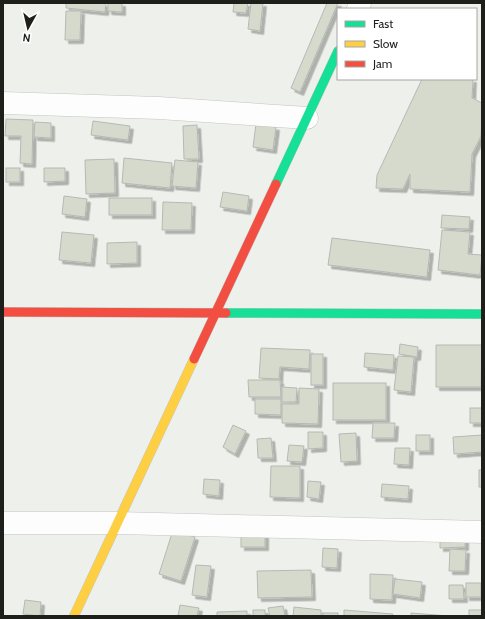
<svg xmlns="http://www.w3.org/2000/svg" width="485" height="619" viewBox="0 0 485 619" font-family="Cabin,sans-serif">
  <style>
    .building { fill: #d5dacd; stroke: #b6b8b4; filter: url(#shadow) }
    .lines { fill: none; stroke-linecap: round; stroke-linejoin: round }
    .street-casing { stroke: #c3c5c1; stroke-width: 23 }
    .fast-casing { stroke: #c3c5c1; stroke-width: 10 }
    .slow-casing { stroke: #c3c5c1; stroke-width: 10 }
    .jam-casing { stroke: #c3c5c1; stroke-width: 10 }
    .street { stroke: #fcfdfc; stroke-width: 22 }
    .fast { stroke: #16e098; stroke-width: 9 }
    .slow { stroke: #ffcf43; stroke-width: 9 }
    .jam { stroke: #f24e42; stroke-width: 9 }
  </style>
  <defs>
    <filter id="shadow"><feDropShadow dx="3.5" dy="3.5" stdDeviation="0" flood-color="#0004"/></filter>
  </defs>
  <rect width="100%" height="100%" fill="#eef1eb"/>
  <!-- building -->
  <g class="building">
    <path d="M66,3H106L105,12L66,8Z"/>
    <path d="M108,3H122V12L108,11Z"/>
    <path d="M234,3H248L246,13L233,12Z"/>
    <path d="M251,3H263L260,31L248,29Z"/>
    <path d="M327,3H338L300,92L291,88Z"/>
    <path d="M66,11H81L80,40H65Z"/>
    <path d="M422,79H473L472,98L482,103V118L481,136L472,154L470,192L410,189V174L403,189L376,188L377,175Z"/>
    <path d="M6,119L33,120L32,164L20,163L21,136H5Z"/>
    <path d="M93,121L130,126L128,140L91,135Z"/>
    <path d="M35,122L51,123V138L34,137Z"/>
    <path d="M256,124L276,127L273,150L253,147Z"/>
    <path d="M197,125L199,159H184L183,126Z"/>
    <path d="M124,158L172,163L170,188L122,183Z"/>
    <path d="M114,159L115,193L86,194L85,160Z"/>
    <path d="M175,160L198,162L196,188L172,186Z"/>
    <rect x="6" y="168" width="14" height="14"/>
    <path d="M44,168H65V181L44,182Z"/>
    <path d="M223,192L249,196L247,211L220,207Z"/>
    <path d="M64,196L87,199L85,217L62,214Z"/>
    <rect x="109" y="198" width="43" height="17"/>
    <path d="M163,202L192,203L191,230H162Z"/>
    <path d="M442,215L470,217L469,229L441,228Z"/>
    <path d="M442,230L470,232L468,254L482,255L480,275L438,270Z"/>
    <path d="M62,232L94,235L91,263L59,260Z"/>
    <path d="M332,238L430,250L427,277L328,265Z"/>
    <path d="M137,242V263L107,264V243Z"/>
    <path d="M400,344L418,347L417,357L399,354Z"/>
    <path d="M436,345H482L481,387H436Z"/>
    <path d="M261,348L310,350L309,369L280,367L279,379L259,378Z"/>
    <path d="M365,353L394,355L393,370L364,367Z"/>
    <rect x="311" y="354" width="12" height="31"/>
    <path d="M398,356L414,357L411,392L394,390Z"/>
    <path d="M248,380H280L281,397H249Z"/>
    <rect x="333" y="383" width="53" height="37"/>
    <path d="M282,387L297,388L296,402H282Z"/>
    <path d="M299,388L319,389L318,424L282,423V404H299Z"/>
    <path d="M255,399H281V415L255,414Z"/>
    <rect x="470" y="408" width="12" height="15"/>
    <path d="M373,423H395L394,438H372Z"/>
    <path d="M233,425L246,431L235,454L223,447Z"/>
    <path d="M308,432H323V448L308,449Z"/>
    <path d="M356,433L357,461L341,462L339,434Z"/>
    <rect x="416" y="435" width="14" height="16"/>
    <path d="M482,435V452L454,454L453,437Z"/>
    <path d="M271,438L273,458H258L257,439Z"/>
    <path d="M289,445L304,446L302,462L287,461Z"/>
    <path d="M395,448H410L409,465L394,464Z"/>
    <path d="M271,466H300V498L270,497Z"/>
    <rect x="479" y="470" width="3" height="17"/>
    <path d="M204,479L220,480L219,496L203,494Z"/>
    <path d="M308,481L321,482L319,499L307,497Z"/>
    <path d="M382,484L409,486L408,499L381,497Z"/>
    <path d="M173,530L195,537L181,581L159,574Z"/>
    <rect x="241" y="532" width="24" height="15"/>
    <path d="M440,534H465V547L440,548Z"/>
    <path d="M323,548L338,549L337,568L322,567Z"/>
    <path d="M450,549L466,550L465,571H449Z"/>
    <path d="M196,565L211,566L207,597L192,595Z"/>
    <path d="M311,570L312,597L258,598L257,571Z"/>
    <path d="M370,574L393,575L392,600L370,599Z"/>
    <path d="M395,579L422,582L420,598L393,594Z"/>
    <rect x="466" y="583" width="15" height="14"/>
    <path d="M449,585H463L464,599H449Z"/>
    <path d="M25,600L41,602L40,616L23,614Z"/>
    <path d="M180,605L199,608L197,616H178Z"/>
    <path d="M283,606L285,616H270L268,608Z"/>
    <path d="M294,607L321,610V616H293Z"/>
    <rect x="253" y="610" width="12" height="6"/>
    <path d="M344,610L393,614L392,616H344Z"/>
    <rect x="469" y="610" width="13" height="6"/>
    <path d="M247,611V616H217V612Z"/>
    <rect x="323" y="613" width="15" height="3"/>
    <path d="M411,613L449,616H411Z"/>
  </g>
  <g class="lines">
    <defs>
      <g id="street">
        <path d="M358,9L360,3"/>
        <path d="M3,103L159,108L307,118"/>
        <path d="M3,523H118L482,532"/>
      </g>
      <g id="fast">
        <path d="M276,184L338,51"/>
        <path d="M226,313L482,314"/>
      </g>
      <path id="slow" d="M74,616L194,359"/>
      <g id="jam">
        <path d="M3,312L226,313"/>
        <path d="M194,359L276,184"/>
      </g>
    </defs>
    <!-- street casing -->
    <use href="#street" class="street-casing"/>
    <!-- fast casing -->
    <use href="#fast" class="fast-casing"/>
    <!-- slow casing -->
    <use href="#slow" class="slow-casing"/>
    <!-- jam casing -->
    <use href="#jam" class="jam-casing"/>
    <!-- street -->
    <use href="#street" class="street"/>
    <!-- fast -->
    <use href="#fast" class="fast"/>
    <!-- slow -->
    <use href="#slow" class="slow"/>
    <!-- jam -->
    <use href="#jam" class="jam"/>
  </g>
  <!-- border -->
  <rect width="485" height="619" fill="none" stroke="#1e1f1b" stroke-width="8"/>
  <!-- legend -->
  <rect x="337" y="8" width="140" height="72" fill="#ffffff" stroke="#a5a5a4"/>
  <rect x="345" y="21" width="20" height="6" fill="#16e098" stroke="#a5a5a4"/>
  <text x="373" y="28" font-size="12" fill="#1e1f1b">Fast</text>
  <rect x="345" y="41" width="20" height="6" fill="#ffcf43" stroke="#a5a5a4"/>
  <text x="373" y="48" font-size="12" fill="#1e1f1b">Slow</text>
  <rect x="345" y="61" width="20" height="6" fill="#f24e42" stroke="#a5a5a4"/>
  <text x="373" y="68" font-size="12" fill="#1e1f1b">Jam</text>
  <!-- north arrow -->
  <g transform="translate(28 28) rotate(188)" stroke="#ffffff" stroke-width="3" paint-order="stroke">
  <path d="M0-3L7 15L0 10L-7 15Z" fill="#1e1f1b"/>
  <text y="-6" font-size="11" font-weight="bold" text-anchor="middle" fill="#1e1f1b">N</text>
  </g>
</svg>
